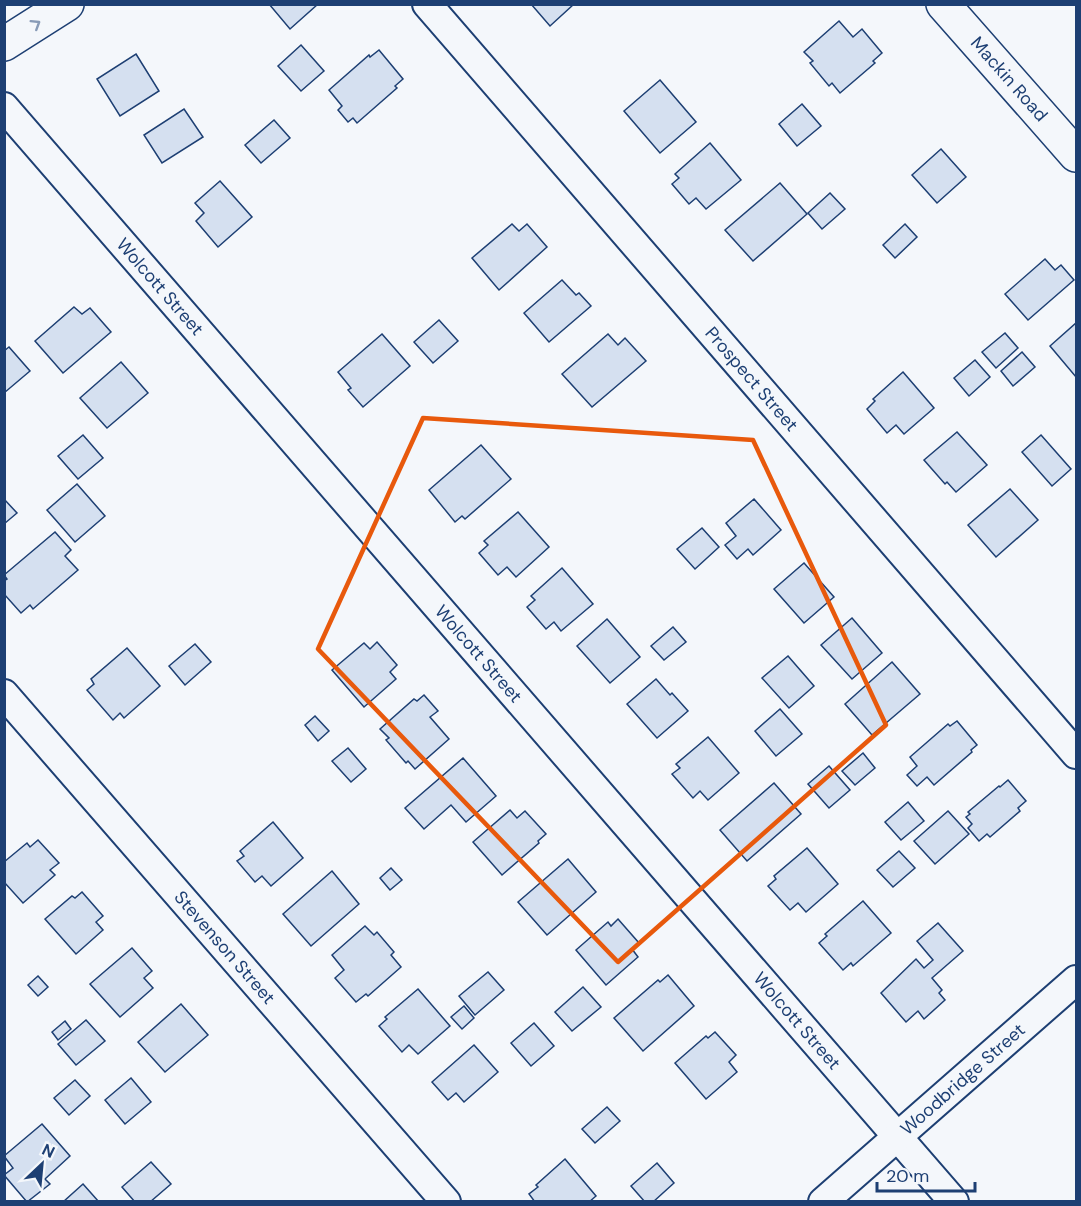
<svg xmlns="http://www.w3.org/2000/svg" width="1081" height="1206" viewBox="0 0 1081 1206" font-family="'DM Sans',sans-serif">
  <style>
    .building { fill: #d5e0f0; stroke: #1d3f73; stroke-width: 1.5 }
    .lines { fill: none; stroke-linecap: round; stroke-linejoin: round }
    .minor-casing { stroke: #1d3f73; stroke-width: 32 }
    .tertiary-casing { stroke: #1d3f73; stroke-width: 36 }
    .minor { stroke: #f4f7fb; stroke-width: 28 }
    .tertiary { stroke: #f4f7fb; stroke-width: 33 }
    .oneway { stroke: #889bb7 }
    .marked { fill: none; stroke: #e8590c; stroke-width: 4.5; stroke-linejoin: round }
    .labels { text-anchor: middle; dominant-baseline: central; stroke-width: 4.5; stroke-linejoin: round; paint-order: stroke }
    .street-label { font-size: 18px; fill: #1d3f73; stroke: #f4f7fb }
  </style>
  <rect width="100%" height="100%" fill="#f4f7fb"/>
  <!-- building -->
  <g class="building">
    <path d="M269,4H318L290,29Z"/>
    <path d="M531,4H574L550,26Z"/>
    <path d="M839,21L853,37L862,29L882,53L873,61L875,63L840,93L832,83L829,86L810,63L813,61L804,52Z"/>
    <path d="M301,45L324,71L301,91L278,66Z"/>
    <path d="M379,50L403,79L395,86L397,88L357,123L353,118L348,122L338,110L342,106L329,90L369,55L370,57Z"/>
    <path d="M136,54L159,91L120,116L97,79Z"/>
    <path d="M660,80L696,122L660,153L624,111Z"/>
    <path d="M802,104L821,126L797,146L779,124Z"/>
    <path d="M184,109L203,137L162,163L144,135Z"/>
    <path d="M274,120L290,138L261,163L245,145Z"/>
    <path d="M710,143L741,180L706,209L696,198L689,204L672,184L679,178L675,174Z"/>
    <path d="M941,149L966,177L937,203L912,175Z"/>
    <path d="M220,181L252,217L218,247L196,221L204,213L195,203Z"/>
    <path d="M780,183L807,214L753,261L725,230Z"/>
    <path d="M830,193L845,209L822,229L808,213Z"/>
    <path d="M512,224L519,231L527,224L547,247L499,290L472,258Z"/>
    <path d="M905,224L917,237L895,258L883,245Z"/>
    <path d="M1045,259L1055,270L1061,265L1074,280L1028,320L1005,294Z"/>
    <path d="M562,280L576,295L579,293L591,306L549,342L524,313Z"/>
    <path d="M74,307L82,314L90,308L111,332L63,373L35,341Z"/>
    <path d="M439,320L458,341L433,363L414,342Z"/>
    <path d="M1076,323V377L1050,346Z"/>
    <path d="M1005,333L1018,348L996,368L982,352Z"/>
    <path d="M382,334L410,366L363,407L348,390L351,388L338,372Z"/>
    <path d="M608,334L618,345L625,338L646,361L592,407L562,374Z"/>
    <path d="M9,347L30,371L4,393V351Z"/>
    <path d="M1022,352L1035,367L1013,386L1001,371Z"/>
    <path d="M975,360L990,377L969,396L954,378Z"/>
    <path d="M121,362L148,393L107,428L80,398Z"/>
    <path d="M903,372L934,408L904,434L896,425L887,433L867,409L875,401L873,399Z"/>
    <path d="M957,432L987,465L956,492L947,482L945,484L924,460Z"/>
    <path d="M83,435L103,458L78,479L58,456Z"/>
    <path d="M1041,435L1071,469L1052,486L1022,452Z"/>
    <path d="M481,445L511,479L465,519L462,516L455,522L429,490Z"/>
    <path d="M77,484L105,516L75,542L47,510Z"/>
    <path d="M1010,489L1038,520L996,557L968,525Z"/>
    <path d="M4,499L17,513L4,524Z"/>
    <path d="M754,499L781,530L753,555L748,549L737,559L725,545L736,536L726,523Z"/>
    <path d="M518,512L549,547L516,577L507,567L498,575L479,553L488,545L484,541Z"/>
    <path d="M702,528L719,547L695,569L677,549Z"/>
    <path d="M55,532L71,550L65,556L78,570L33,609L30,605L21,613L4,594V581L7,579L4,575Z"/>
    <path d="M804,563L834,597L804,623L774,589Z"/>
    <path d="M562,568L593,604L561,631L554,622L546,629L527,607L535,600L531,596Z"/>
    <path d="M852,618L882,653L852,679L821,645Z"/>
    <path d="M607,619L640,657L610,683L577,646Z"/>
    <path d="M673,627L686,642L664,660L651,646Z"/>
    <path d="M377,642L397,665L390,672L396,679L364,707L332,670L364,643L370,649Z"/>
    <path d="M195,644L211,662L185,685L169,666Z"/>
    <path d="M127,648L160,686L124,718L120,713L113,720L87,690L94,684L91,679Z"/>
    <path d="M788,656L814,686L789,708L762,678Z"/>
    <path d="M892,662L920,694L872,735L845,704Z"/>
    <path d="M656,679L670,695L672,693L688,711L657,738L627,704Z"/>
    <path d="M424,695L438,711L430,717L449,739L415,769L408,761L406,763L386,740L389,738L380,729L414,699L417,701Z"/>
    <path d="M780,709L802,734L776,756L755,731Z"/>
    <path d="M315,716L329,731L318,741L305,725Z"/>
    <path d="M957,721L977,745L971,750L972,752L934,785L927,777L917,786L907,775L917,766L910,757L948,724L950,726Z"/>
    <path d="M708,737L739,773L708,800L700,791L693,798L672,774L680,768L676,764Z"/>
    <path d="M348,748L366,769L351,782L332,761Z"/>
    <path d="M863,753L875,768L855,785L842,771Z"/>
    <path d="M463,758L496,796L466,822L451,805L424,829L405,808Z"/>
    <path d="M829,766L850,790L829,808L808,784Z"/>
    <path d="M1008,780L1026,801L1018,808L1020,811L990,837L987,834L979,841L968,828L972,824L966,817L970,814L968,812L999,786L1000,787Z"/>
    <path d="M774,783L801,814L747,861L720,830Z"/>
    <path d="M908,802L924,821L901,840L885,822Z"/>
    <path d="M510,810L517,818L525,811L546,834L538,841L539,843L502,875L473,842Z"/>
    <path d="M948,811L969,834L935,864L914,841Z"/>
    <path d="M273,822L303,858L271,886L262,876L255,882L237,861L244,856L240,851Z"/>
    <path d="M38,840L59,863L50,870L55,875L23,903L4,882V862L27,843L30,847Z"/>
    <path d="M807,848L838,884L806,912L798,903L790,910L768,886L776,879L774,876Z"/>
    <path d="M899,851L915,868L893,887L877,870Z"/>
    <path d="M568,859L596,892L547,935L518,902Z"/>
    <path d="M391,868L402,880L390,890L380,878Z"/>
    <path d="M332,871L359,904L311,946L283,914Z"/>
    <path d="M82,892L103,916L96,922L103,930L76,954L45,919L72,896L75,898Z"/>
    <path d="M863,901L891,933L853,966L851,963L843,970L819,943L827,936L825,934Z"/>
    <path d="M618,919L639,943L632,949L638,957L606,985L576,950L608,922L611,926Z"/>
    <path d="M938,923L963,951L932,978L942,990L939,993L945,1000L924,1019L918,1011L906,1022L881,993L916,959L924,968L933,960L917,941Z"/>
    <path d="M365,926L374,935L377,932L394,952L391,955L401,967L368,996L366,994L356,1002L335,978L344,970L332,955Z"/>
    <path d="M132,948L152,971L144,978L153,988L120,1017L90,984Z"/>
    <path d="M488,972L504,990L475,1015L459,996Z"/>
    <path d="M668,975L694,1006L643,1051L614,1018L658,980L660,982Z"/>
    <path d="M38,976L48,987L38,996L28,985Z"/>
    <path d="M583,987L601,1007L572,1031L555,1012Z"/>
    <path d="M418,989L450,1026L418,1054L409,1045L402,1052L379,1026L387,1019L385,1017Z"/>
    <path d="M181,1004L208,1035L165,1072L138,1042Z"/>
    <path d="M464,1006L474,1018L462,1029L451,1017Z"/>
    <path d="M86,1020L105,1041L76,1065L58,1044Z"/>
    <path d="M65,1021L71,1029L58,1040L52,1032Z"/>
    <path d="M534,1023L554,1046L531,1066L511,1043Z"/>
    <path d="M715,1032L736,1055L729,1062L737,1072L706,1099L675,1063L706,1036L708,1038Z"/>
    <path d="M474,1045L498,1072L464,1102L456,1093L448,1100L432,1082Z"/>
    <path d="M131,1078L151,1102L125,1124L105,1100Z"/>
    <path d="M75,1080L90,1096L69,1115L54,1098Z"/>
    <path d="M607,1107L620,1121L595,1143L582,1129Z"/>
    <path d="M42,1124L70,1156L45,1179L50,1184L27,1202L4,1175L13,1168L4,1156Z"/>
    <path d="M565,1159L596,1196L589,1202H535L529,1194L538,1187L536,1185Z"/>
    <path d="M151,1162L171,1184L150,1202H135L122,1187Z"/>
    <path d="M657,1163L674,1183L653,1202H645L631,1186Z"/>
    <path d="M83,1184L99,1202H63Z"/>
  </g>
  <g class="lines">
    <defs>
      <g id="minor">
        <path id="s1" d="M427,4L1076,754"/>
        <path id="s2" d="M4,107L954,1202"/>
        <path id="s3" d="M4,694L446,1202"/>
        <path id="s4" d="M823,1202L1076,980"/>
      </g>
      <g id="tertiary">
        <path id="s5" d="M943,4L1076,155"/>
        <path d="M4,44L67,4"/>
      </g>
    </defs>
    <!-- minor casing -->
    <use href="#minor" class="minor-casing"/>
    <!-- tertiary casing -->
    <use href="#tertiary" class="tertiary-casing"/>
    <!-- minor -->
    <use href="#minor" class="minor"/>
    <!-- tertiary -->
    <use href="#tertiary" class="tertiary"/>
  </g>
  <!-- one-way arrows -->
  <defs><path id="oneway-chevron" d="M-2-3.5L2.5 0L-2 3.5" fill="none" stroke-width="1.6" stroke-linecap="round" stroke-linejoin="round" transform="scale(1.5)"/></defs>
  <use class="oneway" href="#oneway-chevron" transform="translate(36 24) rotate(-32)"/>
  <!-- marked area -->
  <path class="marked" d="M423,418L753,440L886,725L618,962L318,649Z"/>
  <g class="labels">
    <!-- street labels -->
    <g class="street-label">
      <text stroke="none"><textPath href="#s5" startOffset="100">Mackin Road</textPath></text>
      <text stroke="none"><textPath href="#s2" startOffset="238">Wolcott Street</textPath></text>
      <text stroke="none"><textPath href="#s1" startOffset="496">Prospect Street</textPath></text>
      <text stroke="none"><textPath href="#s2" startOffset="724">Wolcott Street</textPath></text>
      <text stroke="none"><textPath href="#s3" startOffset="336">Stevenson Street</textPath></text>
      <text stroke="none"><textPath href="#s2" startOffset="1210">Wolcott Street</textPath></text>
      <text stroke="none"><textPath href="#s4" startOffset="186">Woodbridge Street</textPath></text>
    </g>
  </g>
  <!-- border -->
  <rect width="1081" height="1206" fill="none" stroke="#1d3f73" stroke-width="12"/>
  <!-- north arrow -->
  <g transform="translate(42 1164) rotate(26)" stroke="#f4f7fb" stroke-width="4.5" paint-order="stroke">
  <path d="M0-4.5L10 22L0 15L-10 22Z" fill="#1d3f73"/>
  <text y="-9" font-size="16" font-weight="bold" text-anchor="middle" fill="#1d3f73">N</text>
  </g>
  <!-- scale -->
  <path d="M877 1182v9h98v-9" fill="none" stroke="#1d3f73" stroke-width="3"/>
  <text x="886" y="1182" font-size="18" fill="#1d3f73" stroke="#f4f7fb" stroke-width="4.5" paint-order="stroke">20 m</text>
</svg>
